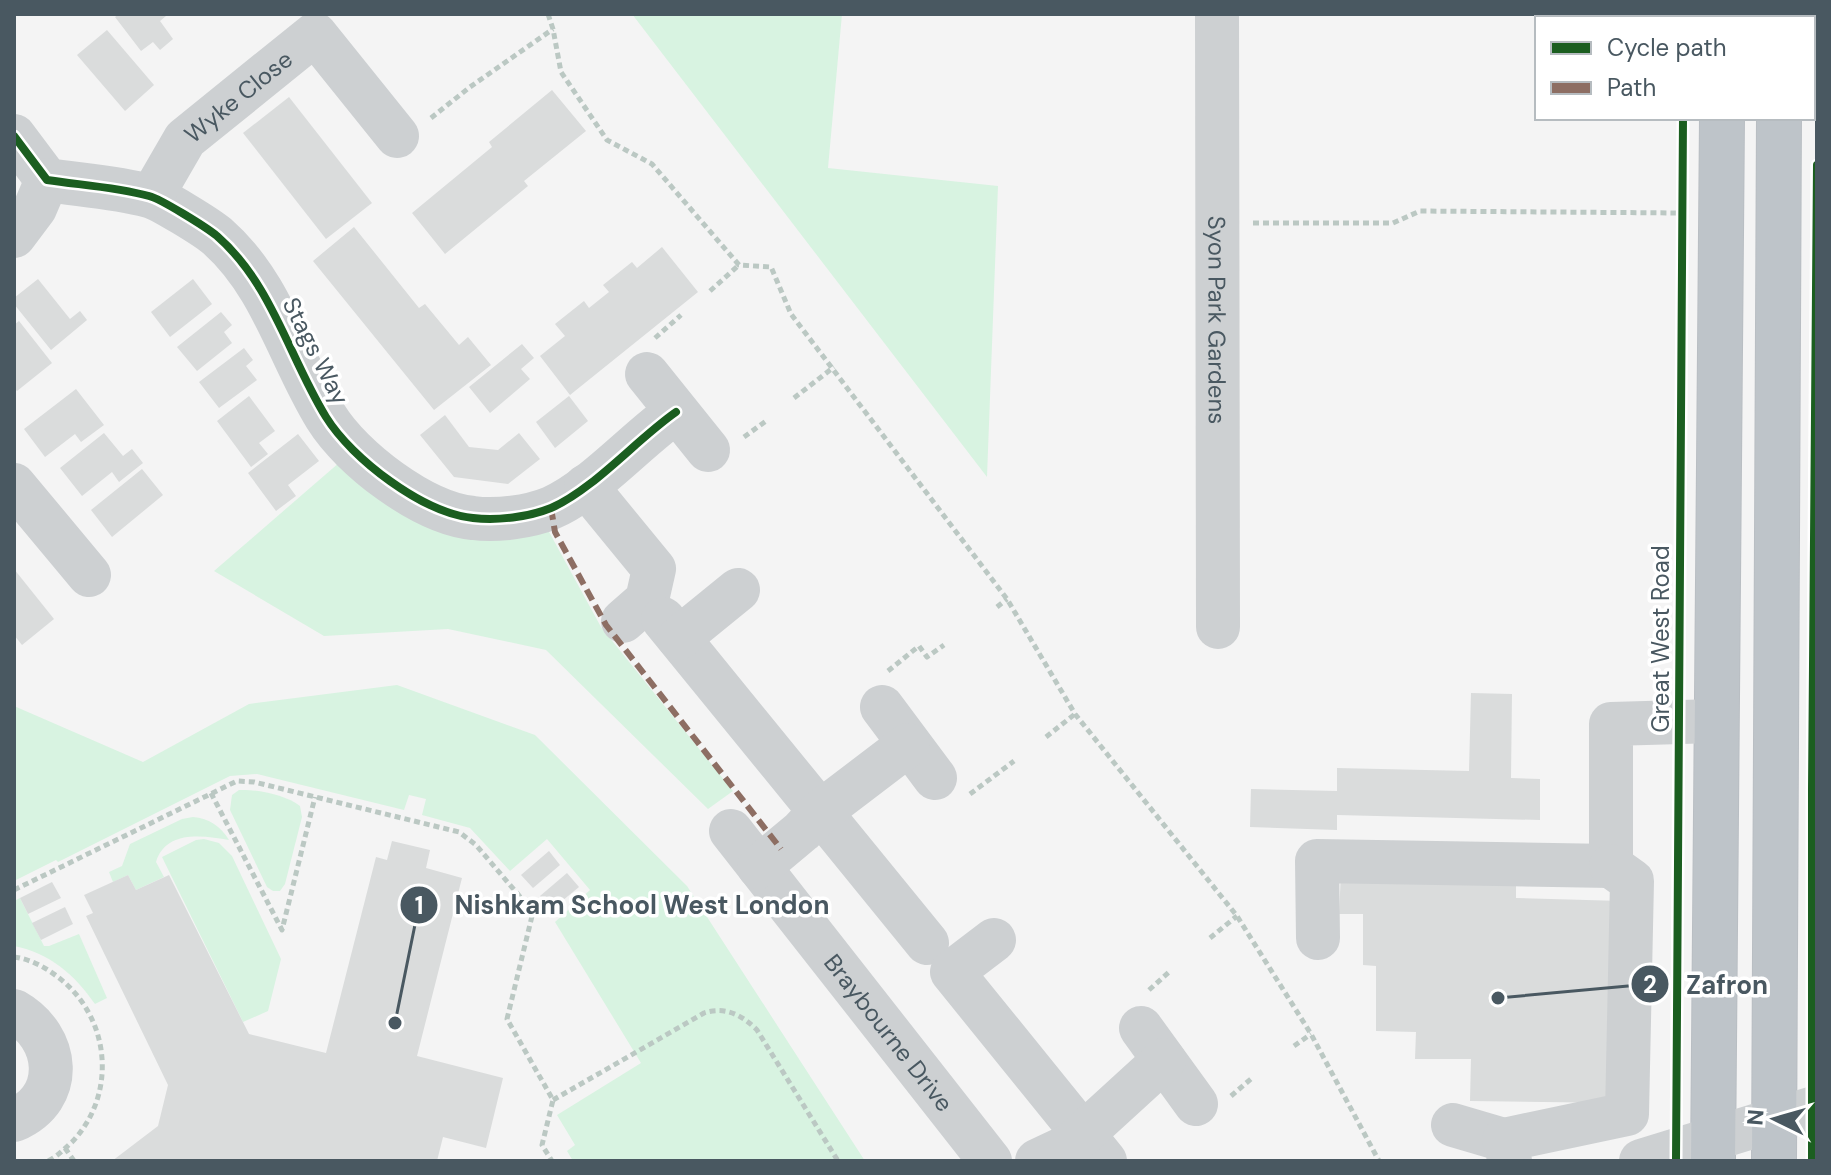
<svg xmlns="http://www.w3.org/2000/svg" width="1831" height="1175" viewBox="0 0 1831 1175" font-family="'DM Sans',sans-serif">
  <style>
    .green { fill: #d8f3e1 }
    .building { fill: #dadcdc }
    .lines { fill: none; stroke-linecap: round; stroke-linejoin: round }
    .highway-casing { stroke: #b9bec3; stroke-width: 46 }
    .path { stroke: #bbc8c3; stroke-width: 5; stroke-dasharray: 6 4; stroke-linecap: butt }
    .minor { stroke: #cdd0d2; stroke-width: 44 }
    .highway { stroke: #bec4c9; stroke-width: 44 }
    .quiet { stroke: #8d6e63; stroke-width: 6; stroke-dasharray: 12 6; stroke-linecap: butt }
    .cycleway-casing { stroke: #fff; stroke-width: 13 }
    .cycleway { stroke: #1b5e20; stroke-width: 8 }
    .labels { text-anchor: middle; dominant-baseline: central; stroke-width: 7; stroke-linejoin: round; paint-order: stroke }
    .street-label { font-size: 24px; fill: #495861; stroke: #fff }
    .leader { fill: none; stroke: #495861; stroke-width: 3 }
    .callout-dot { fill: #495861; stroke: #fff; stroke-width: 3 }
    .mark-label { font-size: 24px; text-anchor: middle; font-weight: bold; fill: #fff }
    .callout-label { font-size: 26px; text-anchor: middle; font-weight: bold; fill: #495861; stroke: #fff; stroke-width: 7; stroke-linejoin: round; paint-order: stroke }
  </style>
  <rect width="100%" height="100%" fill="#f4f4f4"/>
  <!-- green -->
  <g class="green">
    <path d="M632,14H842L828,168L998,186L987,477Z"/>
    <path d="M340,462L542,519L601,627L733,791L708,809L546,650L448,629L324,636L214,571Z"/>
    <path d="M397,685L535,735L687,886L865,1161H573L567,1151L575,1145L557,1115L641,1063L555,922L590,890L547,839L510,871L470,828L422,815L426,799L409,795L404,810L257,774L230,776L58,862L56,860L14,881V706L143,762L249,704Z"/>
    <path d="M239,790C256,789 286,795 300,806L302,817L285,884L280,891H273L267,887L230,810L232,795Z"/>
    <path d="M193,817C209,818 221,827 229,840C205,836 166,829 156,862L164,877L136,890L128,875L113,882L109,872L122,866L130,844L182,819Z"/>
    <path d="M204,839L219,843L232,856L281,959L268,1011L243,1022L162,857L196,840Z"/>
    <path d="M20,898L44,946H49L79,934L107,998L95,1004C75,975 50,953 14,946V901Z"/>
  </g>
  <!-- building -->
  <g class="building">
    <path d="M119,14H165L166,16L160,21L173,39L160,50L153,42L141,51L115,17Z"/>
    <path d="M107,30L154,85L125,111L77,55Z"/>
    <path d="M552,90L586,131L524,181L528,186L445,254L412,213L492,147L489,142Z"/>
    <path d="M289,97L372,203L326,239L243,133Z"/>
    <path d="M354,227L419,308L425,304L459,345L468,337L491,365L434,410L313,261Z"/>
    <path d="M662,247L698,292L570,395L540,356L565,336L555,324L584,301L589,308L609,292L603,285L632,262L637,268Z"/>
    <path d="M38,279L70,319L80,311L87,320L51,350L14,304V298Z"/>
    <path d="M193,279L212,304L170,337L151,312Z"/>
    <path d="M221,312L232,325L224,332L232,343L197,371L177,347Z"/>
    <path d="M19,321L52,363L17,391L14,388V325Z"/>
    <path d="M522,344L534,358L521,369L530,379L490,413L469,387Z"/>
    <path d="M244,348L253,360L246,366L257,380L219,408L199,382Z"/>
    <path d="M76,389L104,425L81,442L75,434L45,457L24,429Z"/>
    <path d="M249,396L275,431L259,443L268,454L251,467L217,421Z"/>
    <path d="M569,396L588,421L555,448L536,422Z"/>
    <path d="M445,415L469,447L498,450L519,433L540,459L508,484L454,477L420,435Z"/>
    <path d="M104,433L123,456L132,449L143,463L119,482L112,472L82,496L60,468Z"/>
    <path d="M298,434L319,461L288,485L296,496L276,511L248,473Z"/>
    <path d="M142,469L163,495L112,537L91,510Z"/>
    <path d="M14,569L54,619L22,645L14,635Z"/>
    <path d="M1471,693L1512,694L1511,778L1540,779V820L1337,815V830L1250,827L1251,789L1337,791V768L1469,771Z"/>
    <path d="M392,841L430,850L426,868L462,878L417,1056L503,1078L486,1148L443,1137L437,1161H112L158,1126L168,1085L86,916L93,913L84,895L128,875L136,890L169,875L249,1034L326,1053L376,857L387,860Z"/>
    <path d="M549,851L560,865L533,888L521,875Z"/>
    <path d="M567,873L579,887L551,910L540,896Z"/>
    <path d="M1341,873L1516,877V898L1622,901L1619,1103L1470,1101L1471,1059H1415L1416,1032L1376,1031V966L1363,965V914H1339Z"/>
    <path d="M52,882L61,898L28,914L20,898Z"/>
    <path d="M65,907L73,924L41,940L32,923Z"/>
  </g>
  <g class="lines">
    <defs>
      <g id="highway">
        <path d="M1723,18V14"/>
        <path d="M1780,18V14"/>
        <path d="M1713,1161L1722,118"/>
        <path d="M1774,1161L1779,118"/>
      </g>
    </defs>
    <!-- highway casing -->
    <use href="#highway" class="highway-casing"/>
    <!-- path -->
    <g class="path">
      <path d="M548,14L553,29L561,72L607,140L652,164L739,265L771,267L791,314L1007,599L1075,714L1237,916L1311,1034L1379,1161"/>
      <path d="M431,118L470,87L553,29"/>
      <path d="M1253,223H1393L1420,211L1682,213"/>
      <path d="M710,291L739,265"/>
      <path d="M655,338L681,315"/>
      <path d="M794,398L834,367"/>
      <path d="M744,437L766,421"/>
      <path d="M997,607L1007,599"/>
      <path d="M888,671L919,646L927,657L944,645"/>
      <path d="M1046,737L1075,714"/>
      <path d="M211,793L282,930L315,797"/>
      <path d="M970,794L1014,761"/>
      <path d="M14,890L237,781L254,782L459,832L476,845L533,912L507,1019L553,1100L542,1145L552,1161"/>
      <path d="M1210,938L1237,916"/>
      <path d="M14,957C32,959 50,970 64,982C111,1023 116,1096 72,1142C64,1149 58,1156 48,1161"/>
      <path d="M1149,990L1169,972"/>
      <path d="M1294,1046L1311,1034"/>
      <path d="M1231,1096L1252,1078"/>
      <path d="M553,1100L704,1013C725,1006 742,1015 757,1030L838,1161"/>
      <path d="M65,1148L74,1161"/>
    </g>
    <!-- minor -->
    <g class="minor">
      <path id="s1" d="M1217,14L1218,627"/>
      <path d="M14,136L47,180C80,185 116,187 149,196C161,199 206,227 217,236C272,284 289,357 326,417C352,459 423,513 473,518C497,521 529,517 551,508C593,490 637,439 676,412"/>
      <path id="s2" d="M152,196L185,139L315,34L397,136"/>
      <path d="M14,236L35,208L47,180"/>
      <path d="M647,374L708,450"/>
      <path d="M14,485L89,575"/>
      <path d="M586,486L654,569L647,600L623,621"/>
      <path d="M663,619L927,943"/>
      <path d="M679,638L738,590"/>
      <path d="M882,707L935,778"/>
      <path id="s3" d="M731,831L990,1161"/>
      <path d="M759,867L802,831L820,812L908,745"/>
      <path d="M1318,938L1317,861L1611,866V724L1716,721"/>
      <path d="M994,940L952,972L1105,1161"/>
      <path d="M14,1011C60,1037 66,1098 14,1120"/>
      <path d="M1141,1028L1196,1104"/>
      <path d="M1453,1125L1504,1140L1510,1161"/>
      <path d="M1504,1140L1627,1114L1632,881L1611,866"/>
      <path d="M1037,1161L1071,1145L1164,1060"/>
      <path d="M1641,1161L1817,1107"/>
    </g>
    <!-- highway -->
    <use href="#highway" class="highway"/>
    <!-- quiet -->
    <path class="quiet" d="M551,508L555,532L606,625L781,849"/>
    <defs>
      <g id="cycleway">
        <path d="M14,136L47,180C80,185 116,187 149,196C161,199 206,227 217,236C272,284 289,357 326,417C352,459 423,513 473,518C497,521 529,517 551,508C593,490 637,439 676,412"/>
        <path d="M1676,1161L1683,118"/>
        <path d="M1812,1161V790L1817,165"/>
      </g>
    </defs>
    <!-- cycleway casing -->
    <use href="#cycleway" class="cycleway-casing"/>
    <!-- cycleway -->
    <use href="#cycleway" class="cycleway"/>
  </g>
  <g class="labels">
    <!-- street labels -->
    <g class="street-label">
      <text stroke="none"><textPath href="#s2" startOffset="134">Wyke Close</textPath></text>
      <text stroke="none"><textPath href="#s1" startOffset="306">Syon Park Gardens</textPath></text>
      <text transform="translate(316 351) rotate(63)">Stags Way</text>
      <text transform="translate(1660 639) rotate(-90)">Great West Road</text>
      <text stroke="none"><textPath href="#s3" startOffset="256">Braybourne Drive</textPath></text>
    </g>
  </g>
  <!-- callouts -->
  <path class="leader" d="M395 1023L419 905M1498 998L1650 984"/>
  <g class="callout-dot">
    <circle cx="395" cy="1023" r="8"/>
    <circle cx="1498" cy="998" r="8"/>
    <circle cx="419" cy="905" r="20"/>
    <circle cx="1650" cy="984" r="20"/>
  </g>
  <g class="mark-label">
    <text x="419" y="914">1</text>
    <text x="1650" y="993">2</text>
  </g>
  <g class="callout-label">
    <text x="642" y="914">Nishkam School West London</text>
    <text x="1727" y="994">Zafron</text>
  </g>
  <!-- border -->
  <rect width="1831" height="1175" fill="none" stroke="#495861" stroke-width="32"/>
  <!-- legend -->
  <rect x="1535" y="16" width="280" height="104" fill="#ffffff" stroke="#b6bcc0" stroke-width="2"/>
  <rect x="1551" y="42" width="40" height="12" fill="#1b5e20" stroke="#b6bcc0" stroke-width="2"/>
  <text x="1607" y="56" font-size="24" fill="#495861">Cycle path</text>
  <rect x="1551" y="82" width="40" height="12" fill="#8d6e63" stroke="#b6bcc0" stroke-width="2"/>
  <text x="1607" y="96" font-size="24" fill="#495861">Path</text>
  <!-- north arrow -->
  <g transform="translate(1775 1119) rotate(275)" stroke="#ffffff" stroke-width="6" paint-order="stroke">
  <path d="M0-6L14 30L0 20L-14 30Z" fill="#495861"/>
  <text y="-12" font-size="22" font-weight="bold" text-anchor="middle" fill="#495861">N</text>
  </g>
</svg>
